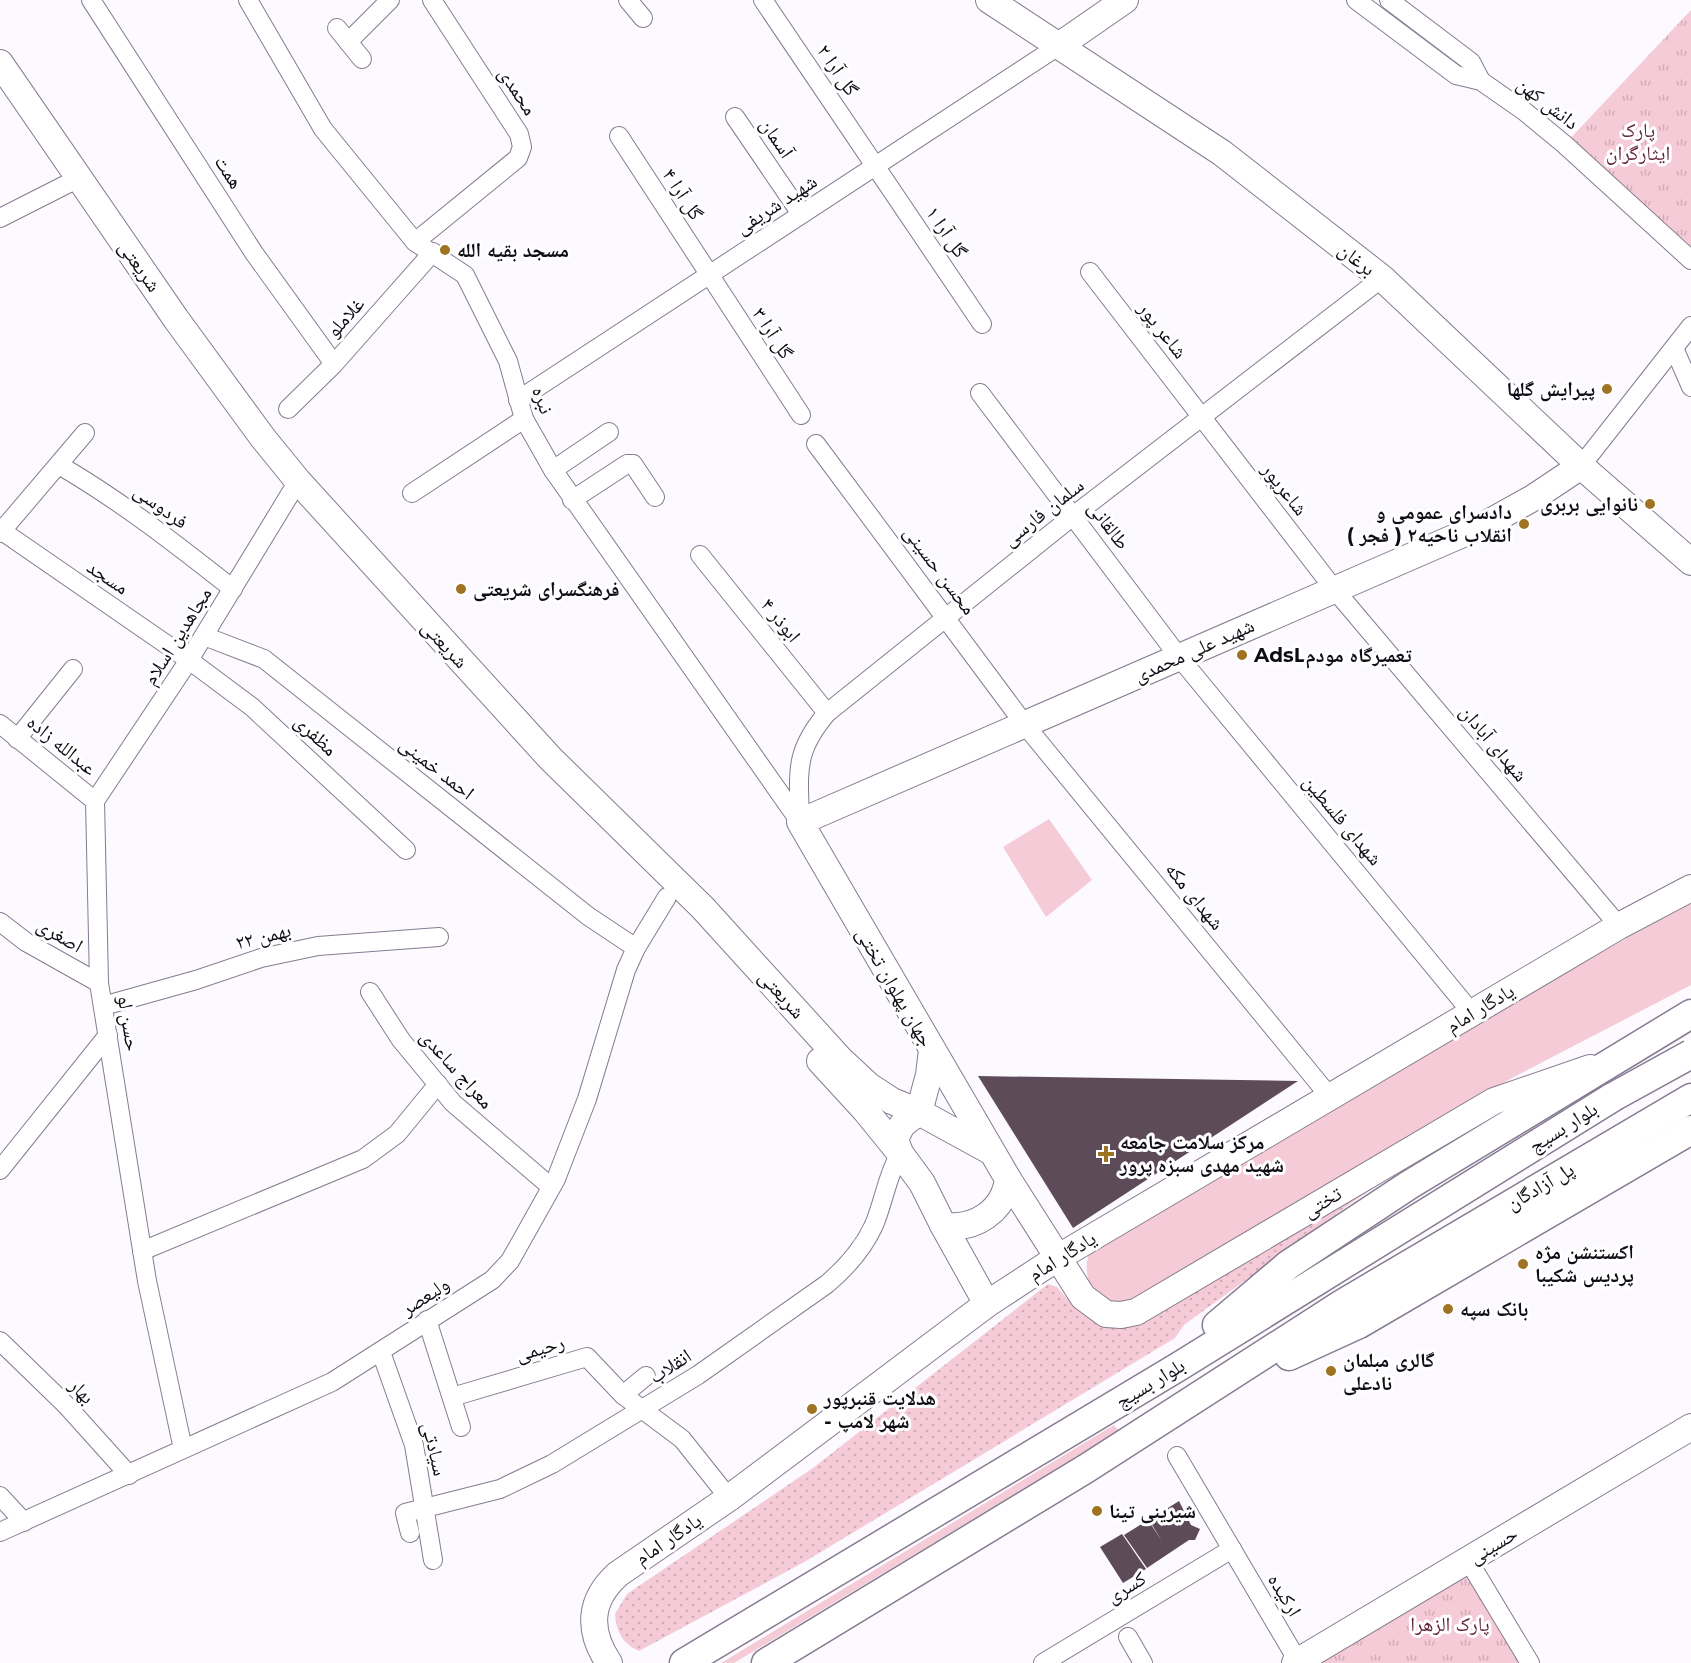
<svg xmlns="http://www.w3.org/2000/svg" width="1691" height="1663" viewBox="0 0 1691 1663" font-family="Montserrat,'Noto Naskh Arabic',sans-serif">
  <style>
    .grass { fill: #f5cbd7 }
    .park { fill: url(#park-tufts) }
    .garden { fill: url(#garden-dots) }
    .building { fill: #5e4b5a }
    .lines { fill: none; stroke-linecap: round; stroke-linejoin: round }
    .street-casing { stroke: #867b91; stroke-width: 20 }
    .secondary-casing { stroke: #867b91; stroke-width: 28 }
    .primary-casing { stroke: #867b91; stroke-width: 31 }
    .street { stroke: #fff; stroke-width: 18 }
    .secondary { stroke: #fff; stroke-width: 26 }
    .primary { stroke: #fff; stroke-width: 28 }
    .primary-bridge-casing { stroke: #867b91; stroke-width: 31; stroke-linecap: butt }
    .primary-bridge { stroke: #fff; stroke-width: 28 }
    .poi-dot { fill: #9e7322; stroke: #fff; stroke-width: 2 }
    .labels { text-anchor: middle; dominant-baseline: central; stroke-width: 6; stroke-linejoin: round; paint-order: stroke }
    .street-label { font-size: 20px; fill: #100c14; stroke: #fff }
    .park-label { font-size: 20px; fill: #64213b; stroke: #fff }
    .poi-label { font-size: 20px; font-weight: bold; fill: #100c14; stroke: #fff; text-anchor: start }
  </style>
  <defs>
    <pattern id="park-tufts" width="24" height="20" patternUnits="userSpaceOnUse" patternTransform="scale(1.5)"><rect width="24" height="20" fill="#f5cbd7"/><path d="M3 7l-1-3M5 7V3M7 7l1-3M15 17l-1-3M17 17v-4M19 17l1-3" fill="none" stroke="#d1adb8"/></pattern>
    <pattern id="garden-dots" width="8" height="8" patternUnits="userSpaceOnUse" patternTransform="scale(1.5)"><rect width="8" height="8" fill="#f5cbd7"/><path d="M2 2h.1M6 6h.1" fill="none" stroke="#d1adb8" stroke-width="1.8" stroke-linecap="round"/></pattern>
  </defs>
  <rect width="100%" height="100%" fill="#fcfaff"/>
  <!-- grass -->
  <g class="grass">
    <path d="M1049,819L1092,880L1046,917L1003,847Z"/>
    <path d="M1691,902V985L1512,1078L1127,1305C1098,1309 1080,1279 1089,1254L1524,996Z"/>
    <path d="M1114,1425L1119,1431L734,1663H721Z"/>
  </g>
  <!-- park -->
  <g class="park">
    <path d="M1691,10V260L1565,144Z"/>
    <path d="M1463,1570L1519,1663H1307Z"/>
  </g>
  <!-- garden -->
  <path class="garden" d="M1485,1115L1354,1201L1184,1325L1175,1338L806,1561L639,1651C623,1644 616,1632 615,1614L627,1594L813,1468L1048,1284L1057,1287L1077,1310L1099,1323Z"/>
  <!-- building -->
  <g class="building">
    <path d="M978,1076L1298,1081L1073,1228Z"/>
    <path d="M1179,1501L1191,1525L1200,1529L1195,1540H1189L1147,1568L1124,1535L1148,1520L1162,1541L1149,1520Z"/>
    <path d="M1122,1534L1146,1569L1123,1583L1100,1547Z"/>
  </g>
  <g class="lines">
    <defs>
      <g id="street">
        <path d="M91,0L254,253L334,364"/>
        <path d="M248,0L323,129L415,242L465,275L508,361L524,419L553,470L800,822"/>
        <path d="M628,0L643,18"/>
        <path d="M763,0L982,324"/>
        <path d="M1356,0L1456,75L1481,81L1524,111L1564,144L1691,260"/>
        <path d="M1389,0L1471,62L1481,81"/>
        <path d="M337,28L362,59"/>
        <path d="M348,42L390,0"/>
        <path d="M735,117L801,214"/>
        <path d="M619,136L801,415"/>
        <path d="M0,218L79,178"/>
        <path d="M415,242L518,158L522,147L519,134L432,0"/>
        <path d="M1090,272L1334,589L1619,926"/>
        <path d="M1674,348L1691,387"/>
        <path d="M980,393L1179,657L1472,1013"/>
        <path d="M518,400L1060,45"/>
        <path d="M288,409L334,364L433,252"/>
        <path d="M816,444L1025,725L1330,1097"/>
        <path d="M59,465C121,501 177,545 233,589"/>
        <path d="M1581,466L1691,326"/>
        <path d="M553,470L609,432"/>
        <path d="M412,493L524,419"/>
        <path d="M572,500L627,464H633L655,497"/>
        <path d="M0,527L2,531L189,660L252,707L406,850"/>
        <path d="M0,533L85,433"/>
        <path d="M700,555L827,713"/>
        <path d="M204,636L264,659L588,916L636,948"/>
        <path d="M0,724L95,801"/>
        <path d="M17,739L73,669"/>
        <path d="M95,801L99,983L147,1281L183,1449"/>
        <path d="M95,801L189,660L298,481"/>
        <path d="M800,822C799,773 793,753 827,713L1073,516L1382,278"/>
        <path d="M0,922L26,942L99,983"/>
        <path d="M370,992L401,1040L453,1103L551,1187"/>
        <path d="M103,1006L196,980L261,958L318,946L439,937"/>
        <path d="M0,1170L108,1035"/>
        <path d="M142,1251L363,1159L397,1134L438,1084"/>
        <path d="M427,1320L461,1427"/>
        <path d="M0,1341L66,1405L129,1475"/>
        <path d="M381,1352L414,1445L433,1560"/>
        <path d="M623,1395L646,1376"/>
        <path d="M452,1397L587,1357L623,1395L682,1439L729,1498"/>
        <path d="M1177,1456L1299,1663"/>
        <path d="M0,1496L24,1522"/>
        <path d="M0,1532L332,1382L492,1280L510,1261L556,1179L587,1099L626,970L636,948L667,897"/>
        <path d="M410,1533L405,1513L500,1489L552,1464L698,1375L827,1284C847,1267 863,1249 874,1225C884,1201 887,1176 900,1153"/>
        <path d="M1468,1560L1530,1663"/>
        <path d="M1128,1637L1143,1663"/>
        <path d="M1043,1663L1232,1549"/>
      </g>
      <g id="secondary">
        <path d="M989,0L1222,153L1382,278L1581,466L1691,562"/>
        <path d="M1060,45L1125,0"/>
        <path d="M0,63L176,319L263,438L298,481L550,758L703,908L840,1059L869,1086L892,1101L919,1112L929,1075L932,1050"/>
        <path d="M820,1061L865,1110L900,1153"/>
        <path d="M992,1152L919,1112L902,1125L896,1137V1142L900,1153L922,1183L943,1225C974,1231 1004,1211 1008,1179L800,822L1488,523L1533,498L1581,466"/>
        <path d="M1008,1179L1083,1297L1106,1314L1121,1315L1136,1312L1494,1101L1590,1068"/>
        <path d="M943,1225L987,1304"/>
        <path d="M609,1663C587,1630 589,1600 618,1574L729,1498L987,1304L1059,1257L1619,926L1691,888"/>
        <path d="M1295,1663L1691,1427"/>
      </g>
      <g id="primary">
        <path d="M1217,1325L1288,1265L1409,1185L1691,1014"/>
        <path d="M1289,1356L1359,1324L1691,1130"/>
        <path d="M684,1663L1178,1367L1613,1097"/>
        <path d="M766,1663L1087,1468L1342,1304L1691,1098"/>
      </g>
    </defs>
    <!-- street casing -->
    <use href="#street" class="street-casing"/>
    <!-- secondary casing -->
    <use href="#secondary" class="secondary-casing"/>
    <!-- primary casing -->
    <use href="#primary" class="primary-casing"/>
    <!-- street -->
    <use href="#street" class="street"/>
    <!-- secondary -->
    <use href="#secondary" class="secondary"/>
    <!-- primary -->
    <use href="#primary" class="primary"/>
    <defs>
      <path id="primary-bridge" d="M1613,1097L1691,1054"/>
    </defs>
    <!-- primary-bridge casing -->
    <use href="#primary-bridge" class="primary-bridge-casing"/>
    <!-- primary-bridge -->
    <use href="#primary-bridge" class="primary-bridge"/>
  </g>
  <!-- markers -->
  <g class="poi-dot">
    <circle cx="445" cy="250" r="6"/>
    <circle cx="1607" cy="389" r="6"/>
    <circle cx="1650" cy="504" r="6"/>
    <circle cx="1524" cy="524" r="6"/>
    <circle cx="461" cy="589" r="6"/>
    <circle cx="1242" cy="655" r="6"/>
    <path d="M1103 1145h6v6h6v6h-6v6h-6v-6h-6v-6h6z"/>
    <circle cx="1523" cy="1264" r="6"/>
    <circle cx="1448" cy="1309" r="6"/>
    <circle cx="1331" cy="1371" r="6"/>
    <circle cx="812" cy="1409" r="6"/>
    <circle cx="1097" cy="1511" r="6"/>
  </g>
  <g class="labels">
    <!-- street labels -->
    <g class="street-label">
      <text transform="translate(838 70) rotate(56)">گل آرا ۲</text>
      <text transform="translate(518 91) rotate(57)">محمدی</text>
      <text transform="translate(1548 103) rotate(38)">دانش کهن</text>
      <text transform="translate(777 138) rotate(56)">آسمان</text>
      <text transform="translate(229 172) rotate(58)">همت</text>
      <text transform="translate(683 194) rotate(57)">گل آرا ۴</text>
      <text transform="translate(776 204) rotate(-33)">شهید شریفی</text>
      <text transform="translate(947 232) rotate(56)">گل آرا ۱</text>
      <text transform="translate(1357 259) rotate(38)">برغان</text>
      <text transform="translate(140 266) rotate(55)">شریعتی</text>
      <text transform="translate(345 317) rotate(-48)">غلاملو</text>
      <text transform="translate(1163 330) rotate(52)">شاعر پور</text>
      <text transform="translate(773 333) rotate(57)">گل آرا ۳</text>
      <text transform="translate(543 400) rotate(70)">نبره</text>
      <text transform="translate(1285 489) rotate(52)">شاعرپور</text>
      <text transform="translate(161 506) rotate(36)">فردوسی</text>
      <text transform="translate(1043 512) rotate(-38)">سلمان فارسی</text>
      <text transform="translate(1109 525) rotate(53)">طالقانی</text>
      <text transform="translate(940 570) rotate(53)">محسن حسینی</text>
      <text transform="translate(108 577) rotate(34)">مسجد</text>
      <text transform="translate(781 620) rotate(51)">ابوذر ۴</text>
      <text transform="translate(177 636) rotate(-58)">مجاهدین اسلام</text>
      <text transform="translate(445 644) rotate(47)">شریعتی</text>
      <text transform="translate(1194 650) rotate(-24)">شهید علی محمدی</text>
      <text transform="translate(316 735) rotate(43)">مظفری</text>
      <text transform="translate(1494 743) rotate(50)">شهدای آبادان</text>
      <text transform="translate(62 745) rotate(39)">عبدالله زاده</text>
      <text transform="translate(437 768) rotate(38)">احمد خمینی</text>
      <text transform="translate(1343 820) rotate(50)">شهدای فلسطین</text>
      <text transform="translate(1195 896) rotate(51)">شهدای مکه</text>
      <text transform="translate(60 935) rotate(30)">اصغری</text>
      <text transform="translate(263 936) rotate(-14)">۲۲ بهمن</text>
      <text transform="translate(895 987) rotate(60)">جهان پهلوان تختی</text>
      <text transform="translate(782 994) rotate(48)">شریعتی</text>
      <text transform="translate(1480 1008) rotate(-31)">یادگار امام</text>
      <text transform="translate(129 1023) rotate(81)">حسن لو</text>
      <text transform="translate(457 1069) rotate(48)">معراج ساعدی</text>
      <text transform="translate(1563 1127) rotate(-32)">بلوار بسیج</text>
      <text transform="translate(1540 1186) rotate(-30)">پل آزادگان</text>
      <text transform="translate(1322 1202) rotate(-31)">تختی</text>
      <text transform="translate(1062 1256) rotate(-32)">یادگار امام</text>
      <text transform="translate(425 1296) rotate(-33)">ولیعصر</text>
      <text transform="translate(540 1348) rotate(-16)">رحیمی</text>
      <text transform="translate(670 1366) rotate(-33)">انقلاب</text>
      <text transform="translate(1150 1383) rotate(-31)">بلوار بسیج</text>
      <text transform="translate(82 1391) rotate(46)">بهار</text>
      <text transform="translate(435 1449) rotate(77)">سیادتی</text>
      <text transform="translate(668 1539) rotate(-34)">یادگار امام</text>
      <text transform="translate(1493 1545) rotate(-31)">حسینی</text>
      <text transform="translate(1126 1587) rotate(-31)">کسری</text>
      <text transform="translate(1285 1595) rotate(59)">ارکیده</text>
    </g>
    <!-- park labels -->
    <g class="park-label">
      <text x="1638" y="130">پارک<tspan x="1638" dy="23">ایثارگران</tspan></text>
      <text x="1450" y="1624">پارک الزهرا</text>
    </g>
    <!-- poi labels -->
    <g class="poi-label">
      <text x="457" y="250">مسجد بقیه الله</text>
      <text x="1595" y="389" text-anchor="end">پیرایش گلها</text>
      <text x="1638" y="504" text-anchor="end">نانوایی بربری</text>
      <text x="1512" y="512" text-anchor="end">دادسرای عمومی و<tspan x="1512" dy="23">انقلاب ناحیه۲ ( فجر )</tspan></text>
      <text x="473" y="589">فرهنگسرای شریعتی</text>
      <text x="1254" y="655">AdsLتعمیرگاه مودم</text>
      <text x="1120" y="1142">مرکز سلامت جامعه<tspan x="1120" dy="23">شهید مهدی سبزه پرور</tspan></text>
      <text x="1535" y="1252">اکستنشن مژه<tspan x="1535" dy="23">پردیس شکیبا</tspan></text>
      <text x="1460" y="1309">بانک سپه</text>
      <text x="1343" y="1360">گالری مبلمان<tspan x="1343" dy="23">نادعلی</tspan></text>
      <text x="824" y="1398">هدلایت قنبرپور<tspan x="824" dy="23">- شهر لامپ</tspan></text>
      <text x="1109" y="1511">شیرینی تینا</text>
    </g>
  </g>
</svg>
